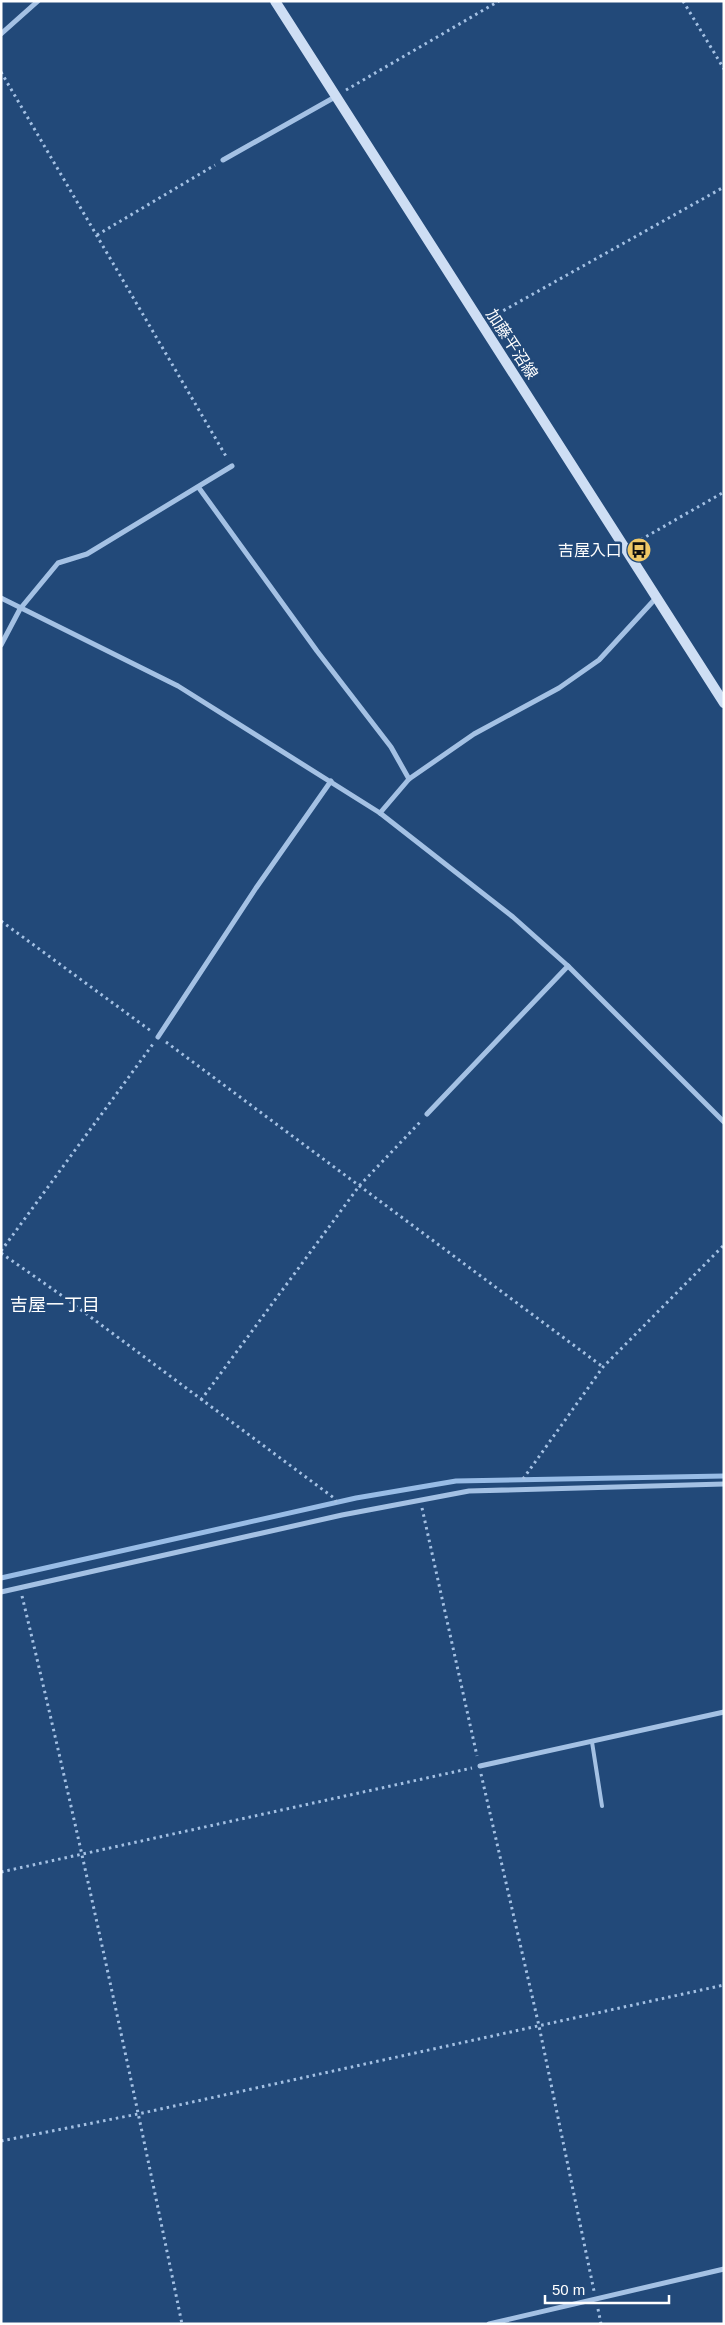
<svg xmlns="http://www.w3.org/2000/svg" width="725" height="2325" viewBox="0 0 725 2325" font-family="Helvetica,'Noto Sans JP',sans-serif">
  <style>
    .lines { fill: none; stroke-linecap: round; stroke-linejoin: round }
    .stream { stroke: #98bce6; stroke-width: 5 }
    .path { stroke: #a4c1e4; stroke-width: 3; stroke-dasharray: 2.5 4; stroke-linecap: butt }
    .service { stroke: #a4c1e4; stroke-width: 4 }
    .minor { stroke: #a4c1e4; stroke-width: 5 }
    .secondary { stroke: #cedef4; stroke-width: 10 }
    .labels { text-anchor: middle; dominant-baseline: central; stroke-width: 5; stroke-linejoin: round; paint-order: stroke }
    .street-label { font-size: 16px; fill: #fff; stroke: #224979 }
    .poi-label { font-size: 16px; fill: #fff; stroke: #224979; text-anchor: end }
    .neighbourhood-label { font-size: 18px; fill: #fff; stroke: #224979 }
  </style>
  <rect width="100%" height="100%" fill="#224979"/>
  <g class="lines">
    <!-- stream -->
    <path class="stream" d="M1,1578L356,1498L456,1481L724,1476"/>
    <!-- path -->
    <g class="path">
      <path d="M683,1L724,69"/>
      <path d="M1,72L227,458"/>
      <path d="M346,90L499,1"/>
      <path d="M97,235L215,165"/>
      <path d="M492,317L724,187"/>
      <path d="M635,543L724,492"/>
      <path d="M1,921L151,1031"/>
      <path d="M166,1042L603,1367"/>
      <path d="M1,1251L153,1044"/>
      <path d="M1,1253L61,1295L334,1498L338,1506"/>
      <path d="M201,1400L360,1185L422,1120"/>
      <path d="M523,1479L603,1367L724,1245"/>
      <path d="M422,1508L477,1756"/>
      <path d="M22,1596C80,1837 132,2081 182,2324"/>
      <path d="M481,1774L539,2026L594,2291"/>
      <path d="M1,1872L472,1768"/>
      <path d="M1,2141L138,2114L724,1985"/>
      <path d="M598,2309L601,2324"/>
    </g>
    <!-- service -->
    <path class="service" d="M592,1742L602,1806"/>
    <!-- minor -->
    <g class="minor">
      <path d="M1,34L38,1"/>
      <path d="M223,160L335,97"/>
      <path d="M199,488L317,651L391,747L409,779"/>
      <path d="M1,598L178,686L380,813L513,917L568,966L724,1122"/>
      <path d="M1,645L20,609L58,563L87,554L232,466"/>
      <path d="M380,813L409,779L474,734L559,688L599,660L656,598"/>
      <path d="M158,1037L256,888L331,781"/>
      <path d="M427,1114L568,966"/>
      <path d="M1,1592L342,1515L469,1491L724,1484"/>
      <path d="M480,1766L724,1712"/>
      <path d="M489,2324L724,2269"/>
    </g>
    <!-- secondary -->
    <path class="secondary" d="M275,1L724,703"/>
  </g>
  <!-- icons -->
  <defs>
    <symbol id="bus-disc" viewBox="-11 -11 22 22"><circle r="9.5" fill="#f0c867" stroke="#224979"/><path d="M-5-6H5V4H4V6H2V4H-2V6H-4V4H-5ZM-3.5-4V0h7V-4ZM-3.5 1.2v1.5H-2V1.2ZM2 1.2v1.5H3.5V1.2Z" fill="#111"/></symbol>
  </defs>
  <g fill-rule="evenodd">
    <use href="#bus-disc" x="625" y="536" width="28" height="28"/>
  </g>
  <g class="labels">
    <!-- street labels -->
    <g class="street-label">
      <text transform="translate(512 344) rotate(57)">加藤平沼線</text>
    </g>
    <!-- poi labels -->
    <g class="poi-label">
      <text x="622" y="550">吉屋入口</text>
    </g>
    <!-- neighbourhood labels -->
    <g class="neighbourhood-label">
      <text x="55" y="1305">吉屋一丁目</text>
    </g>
  </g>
  <!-- border -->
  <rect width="725" height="2325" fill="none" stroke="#ffffff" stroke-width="5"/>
  <!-- scale -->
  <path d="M545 2295v8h124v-8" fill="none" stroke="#ffffff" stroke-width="2.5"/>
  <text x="552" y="2295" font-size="15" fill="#ffffff" stroke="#224979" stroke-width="4" paint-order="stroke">50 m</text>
</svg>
